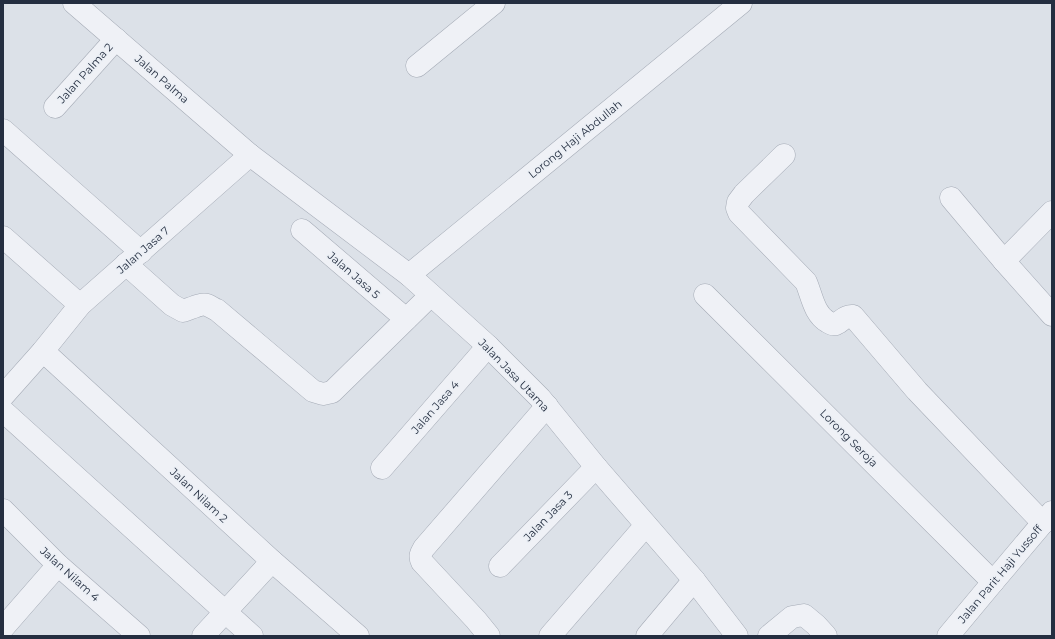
<svg xmlns="http://www.w3.org/2000/svg" width="1055" height="639" viewBox="0 0 1055 639" font-family="Montserrat,sans-serif">
  <style>
    .lines { fill: none; stroke-linecap: round; stroke-linejoin: round }
    .minor-casing { stroke: #a5abb6; stroke-width: 23 }
    .minor { stroke: #eff1f6; stroke-width: 22 }
    .labels { text-anchor: middle; dominant-baseline: central; stroke-width: 3; stroke-linejoin: round; paint-order: stroke }
    .street-label { font-size: 11px; fill: #242e40; stroke: #ebeff5 }
  </style>
  <rect width="100%" height="100%" fill="#dce1e8"/>
  <g class="lines">
    <defs>
      <g id="minor">
        <path d="M74,3L250,155L409,275L488,346L540,398L596,467L694,580L737,636"/>
        <path d="M417,66L494,3"/>
        <path d="M55,107L116,39"/>
        <path d="M3,130L141,252"/>
        <path d="M784,155L744,194L738,202L737,208L739,213L806,282C812,296 814,314 828,322C831,324 833,325 836,324C843,321 844,315 853,316L917,391L1043,523"/>
        <path d="M951,198L1004,261L1052,315"/>
        <path d="M302,230L406,319"/>
        <path d="M3,237L80,305"/>
        <path d="M1004,261L1052,212"/>
        <path d="M126,264L172,305L183,311C190,309 201,303 207,305C210,306 214,309 217,310L313,391L323,394L332,392L431,295"/>
        <path d="M409,275L741,3"/>
        <path d="M705,295L993,582"/>
        <path d="M43,351L272,561L358,636"/>
        <path d="M3,396L43,351L80,305L250,155"/>
        <path d="M3,411L252,636"/>
        <path d="M382,468L488,346"/>
        <path d="M3,510L58,565L139,636"/>
        <path d="M500,566L596,467"/>
        <path d="M3,628L58,565"/>
        <path d="M203,636L272,561"/>
        <path d="M489,636L476,620L422,562C419,556 421,553 424,548L547,406"/>
        <path d="M550,636L646,525"/>
        <path d="M647,636L694,580"/>
        <path d="M769,636L792,617L804,615L816,625L826,636"/>
        <path d="M948,636L993,582L1052,512"/>
      </g>
    </defs>
    <!-- minor casing -->
    <use href="#minor" class="minor-casing"/>
    <!-- minor -->
    <use href="#minor" class="minor"/>
  </g>
  <g class="labels">
    <!-- street labels -->
    <g class="street-label">
      <text transform="translate(85 73) rotate(-48)">Jalan Palma 2</text>
      <text transform="translate(162 79) rotate(41)">Jalan Palma</text>
      <text transform="translate(575 139) rotate(-39)">Lorong Haji Abdullah</text>
      <text transform="translate(143 250) rotate(-41)">Jalan Jasa 7</text>
      <text transform="translate(354 275) rotate(41)">Jalan Jasa 5</text>
      <text transform="translate(514 375) rotate(46)">Jalan Jasa Utama</text>
      <text transform="translate(435 407) rotate(-49)">Jalan Jasa 4</text>
      <text transform="translate(849 438) rotate(45)">Lorong Seroja</text>
      <text transform="translate(199 495) rotate(43)">Jalan Nilam 2</text>
      <text transform="translate(548 516) rotate(-46)">Jalan Jasa 3</text>
      <text transform="translate(70 574) rotate(42)">Jalan Nilam 4</text>
      <text transform="translate(1000 574) rotate(-50)">Jalan Parit Haji Yussoff</text>
    </g>
  </g>
  <!-- border -->
  <rect width="1055" height="639" fill="none" stroke="#242e40" stroke-width="8"/>
</svg>
